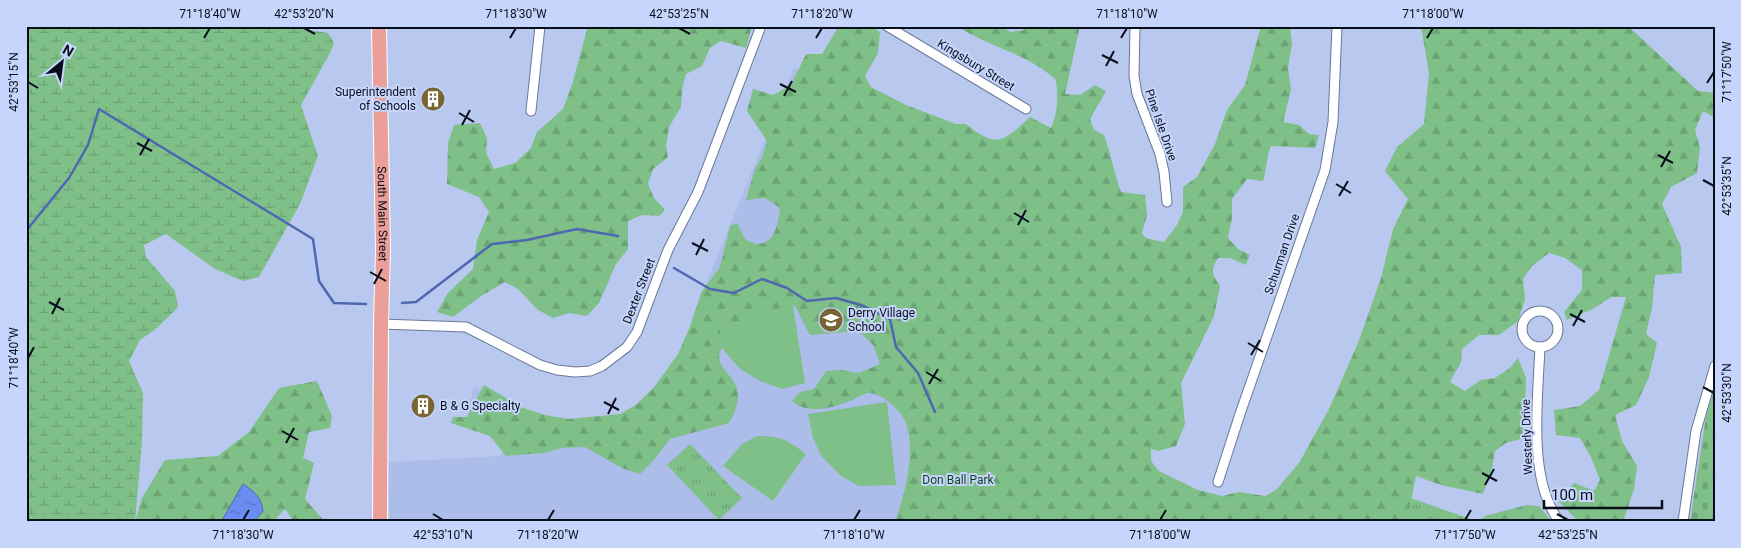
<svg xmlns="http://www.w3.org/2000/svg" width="1741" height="548" viewBox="0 0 1741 548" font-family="Roboto,sans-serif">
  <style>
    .built { fill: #acbdea }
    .grass { fill: url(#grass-tufts) }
    .forest { fill: url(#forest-firs) }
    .wetland { fill: url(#wetland-marsh) }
    .cemetery { fill: url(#cemetery-stones) }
    .pitch { fill: #7fbf88 }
    .water { fill: url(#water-ripples); stroke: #4e67b1 }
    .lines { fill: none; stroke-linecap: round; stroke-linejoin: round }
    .stream { stroke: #4e67b1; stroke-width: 2.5 }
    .minor-casing { stroke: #6a7799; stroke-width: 11 }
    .primary-casing { stroke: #fff; stroke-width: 16 }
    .minor { stroke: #fff; stroke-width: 9 }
    .primary { stroke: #ea9f98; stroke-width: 14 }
    .ticks { fill: none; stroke: #090e1b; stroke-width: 2 }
    .labels { text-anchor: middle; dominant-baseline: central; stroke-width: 4; stroke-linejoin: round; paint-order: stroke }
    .street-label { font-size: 12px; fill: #090e1b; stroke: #c6d5fc }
    .poi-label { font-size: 12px; fill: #090e1b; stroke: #c6d5fc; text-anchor: start }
    .park-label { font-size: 12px; fill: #123d1c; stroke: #c6d5fc }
    .neatline { fill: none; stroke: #090e1b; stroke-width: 2 }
    .ticks-label { font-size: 12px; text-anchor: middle; fill: #090e1b }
  </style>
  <defs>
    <pattern id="grass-tufts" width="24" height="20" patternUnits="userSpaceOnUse" patternTransform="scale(1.25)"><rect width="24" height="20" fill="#7fbf88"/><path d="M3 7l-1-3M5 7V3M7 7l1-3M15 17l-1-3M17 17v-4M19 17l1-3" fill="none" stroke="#6ca375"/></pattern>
    <pattern id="forest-firs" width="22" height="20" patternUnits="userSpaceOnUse" patternTransform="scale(1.25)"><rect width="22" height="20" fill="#7fbf88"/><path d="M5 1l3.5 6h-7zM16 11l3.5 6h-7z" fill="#6ca375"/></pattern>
    <pattern id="wetland-marsh" width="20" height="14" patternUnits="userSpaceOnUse" patternTransform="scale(1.25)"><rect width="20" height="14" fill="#7fbf88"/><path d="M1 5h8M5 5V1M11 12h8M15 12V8" fill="none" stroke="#6ca375"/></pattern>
    <pattern id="cemetery-stones" width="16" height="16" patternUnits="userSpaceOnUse" patternTransform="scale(1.25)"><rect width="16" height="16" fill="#7fbf88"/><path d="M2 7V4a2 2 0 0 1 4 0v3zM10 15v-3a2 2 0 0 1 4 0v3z" fill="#6ca375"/></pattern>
    <pattern id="water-ripples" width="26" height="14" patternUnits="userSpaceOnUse" patternTransform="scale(1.25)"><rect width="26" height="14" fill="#6b8df1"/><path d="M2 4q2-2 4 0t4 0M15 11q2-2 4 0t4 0" fill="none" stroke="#5672c2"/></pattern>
  </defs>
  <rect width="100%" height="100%" fill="#b9c8ee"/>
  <!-- built -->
  <path class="built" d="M794,68L924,118L1025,160L897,522H390L389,462L501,456L507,422L466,421L474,386L646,469L706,284Z"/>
  <!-- grass -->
  <g class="grass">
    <path d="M690,444L742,498L719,520L667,465Z"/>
    <path d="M1396,493L1479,522H1386Z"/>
  </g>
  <!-- forest -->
  <g class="forest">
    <path d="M588,26H669L672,29L676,26H752L746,48L721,41L710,48L702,66L686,74L682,90L681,107L669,127L666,146L668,157L653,169L648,184L654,198L665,210L659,216L642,215L628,221V249L616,264L599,303L587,316L569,313L553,318L538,310L518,289L505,282L481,296L453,317L437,312L448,293L473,269L477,240L489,212L479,197L447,184L448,143L454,125L480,123L487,138L486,153L494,169L515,163L531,148L537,132L563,109L572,85Z"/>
    <path d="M839,26H869L880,32L878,53L865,76L871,87L906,105L956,124H966C997,149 1003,142 1030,117L1051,128C1058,112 1058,97 1056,80C1029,54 988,47 957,26H1002L1010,32L1024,30L1027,26H1080L1065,94L1080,95L1095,85L1106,91L1090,119L1094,130L1104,135C1111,154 1114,173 1121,192L1145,195L1147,215L1142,233L1146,238L1164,242L1177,225L1183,212V187L1197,177L1215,144L1227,110L1245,85L1261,26H1290L1292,44L1288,68L1291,90L1283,122L1299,125L1309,134L1319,135L1315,148L1271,146C1266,157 1267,169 1263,181L1247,179L1232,199V218L1228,238L1238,249L1250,255L1246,265L1230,258H1218C1210,271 1212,274 1220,286L1214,316L1181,383L1185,424L1176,446L1158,451L1151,449V461L1159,471L1198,490L1222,496L1239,492L1265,496L1276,490L1299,463L1329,409L1358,343L1381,278L1393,229L1408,199L1385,171L1397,147L1424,124L1429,73L1421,26H1628L1698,91L1715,93V118L1703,111L1695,130L1700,148L1697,173L1671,187L1662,204L1681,247L1682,273L1655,275L1652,308L1646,334L1657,343L1649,377L1636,405L1615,415L1622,441L1637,466L1634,489L1623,522H1579L1559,502L1574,483L1594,491L1600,480L1590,455L1580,438L1556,435L1554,410L1580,406L1599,390L1626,297H1611L1593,309L1567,320L1564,312L1582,290V270L1565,258L1549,253L1532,266L1523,279L1525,299L1518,321L1499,335H1479L1462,349L1461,362L1450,382L1465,391L1481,380L1495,378L1510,368L1518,358L1526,378L1524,438L1506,443L1495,451L1492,468L1483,494L1441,485L1416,476L1409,511L1418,522H895C905,494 916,452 906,423C903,415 895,407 889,402C884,398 876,393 868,393C863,394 855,399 850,401C833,408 807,415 792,401L800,392L814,389L826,371L841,370L859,373L880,364L874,346L859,331L810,335L795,306L720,327L722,348C711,365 734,374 737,389C740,402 735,412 729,423L670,439L654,460L640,474L622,468L585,447L561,448L544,453L506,456L490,436L451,423L453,417H467L484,385L523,408L545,415L569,419L620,414L637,404L655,386L678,354L689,329L702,291L720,267L730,226L737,223L745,239C748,241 754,243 757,244C776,244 778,222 780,208L765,198L746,200L755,169L762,157L767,141L747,111L753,89L773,95L791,85L806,54H822Z"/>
    <path d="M317,381L332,416L330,428L309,432L303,458L314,463L305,499L325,522H294L285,509L273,522H135L142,498L165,460L218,456L249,432L279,388Z"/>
    <path d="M1527,505L1539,506L1552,522H1478L1485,516Z"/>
  </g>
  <!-- wetland -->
  <path class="wetland" d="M26,26H281L328,33L334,43L330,53L301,105L318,156L300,204L259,277L243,281L215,269L166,234L144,245L146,257L175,291L178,307L157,328L140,340L129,361L143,393L142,442L135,522H26Z"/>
  <!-- cemetery -->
  <path class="cemetery" d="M1715,387V522H1690L1706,416Z"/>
  <!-- pitch -->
  <g class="pitch">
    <path d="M793,306L805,383L782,389L760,381L739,368L722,348L720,327Z"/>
    <path d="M887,402L896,485L859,486L841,476L822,457L813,438L808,414Z"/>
    <path d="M757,436C779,436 788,440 806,454L773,501L723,466L742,444Z"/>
  </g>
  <!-- water -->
  <path class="water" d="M243,484C255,492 261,497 263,511L254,522H221Z"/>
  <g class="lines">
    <!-- stream -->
    <g class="stream">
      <path d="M26,231L69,178L88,145L99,109L313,239L319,281L334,303L366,304"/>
      <path d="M674,268L710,289L734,293L762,279L787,288L807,301L836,298L861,305L890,319L896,347L918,373L935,412"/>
      <path d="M402,303L416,302L492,244L527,240L577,229L618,236"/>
    </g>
    <defs>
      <g id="minor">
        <path d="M887,26L1026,109"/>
        <path d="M1135,26L1134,76L1137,94L1160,154L1164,172L1167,202"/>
        <path d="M531,111L540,26"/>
        <circle cx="1540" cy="329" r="18"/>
        <path d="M381,324L466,327L540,365L557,370L575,372L590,371L602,366L627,347L637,332L668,250L698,192L761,26"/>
        <path d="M1540,347C1538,397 1527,482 1560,522"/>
        <path d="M1218,482L1240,414L1325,170L1333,122L1337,26"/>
        <path d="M1683,522L1696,431L1715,366"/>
      </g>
      <g id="primary">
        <path id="s1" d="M379,26L383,250L381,324L380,522"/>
      </g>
    </defs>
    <!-- minor casing -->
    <use href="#minor" class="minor-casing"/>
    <!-- primary casing -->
    <use href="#primary" class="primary-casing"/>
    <!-- minor -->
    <use href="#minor" class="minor"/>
    <!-- primary -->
    <use href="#primary" class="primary"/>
  </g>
  <!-- ticks -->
  <path class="ticks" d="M304,28L315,34M679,28L690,34M204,38L210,28M510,38L516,28M816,38L822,28M1121,38L1127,28M1427,38L1433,28M1102,55L1118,63M1106,66L1114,51M28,82L38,88M1707,83L1714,72M780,84L796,92M784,96L792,81M459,113L474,122M462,125L470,110M137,143L152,151M140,155L149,139M1658,155L1673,163M1661,167L1670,151M1703,180L1714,186M1336,184L1351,193M1339,196L1348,181M1014,213L1029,222M1018,225L1026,210M692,243L708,251M696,255L704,239M370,272L386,281M374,284L382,269M49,302L64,310M52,314L60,298M1570,314L1585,322M1573,326L1582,310M1248,343L1263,352M1251,355L1260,340M28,358L34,347M926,372L941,381M929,384L938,369M1703,387L1714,393M604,402L619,410M608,414L616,398M282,431L298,440M286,443L294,428M1482,473L1497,481M1485,485L1494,469M433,514L443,520M1557,514L1568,520M243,520L249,510M548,520L554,510M854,520L860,510M1160,520L1166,510M1465,520L1471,510"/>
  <!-- icons -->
  <defs>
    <symbol id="building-disc" viewBox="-11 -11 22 22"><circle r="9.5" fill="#796534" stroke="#c6d5fc"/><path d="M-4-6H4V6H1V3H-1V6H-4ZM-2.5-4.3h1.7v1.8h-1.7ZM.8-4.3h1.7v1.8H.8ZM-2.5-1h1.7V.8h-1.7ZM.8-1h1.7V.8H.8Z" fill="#fff"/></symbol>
    <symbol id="school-disc" viewBox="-11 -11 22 22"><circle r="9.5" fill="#796534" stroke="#c6d5fc"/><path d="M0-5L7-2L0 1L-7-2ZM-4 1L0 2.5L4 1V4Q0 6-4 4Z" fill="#fff"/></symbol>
  </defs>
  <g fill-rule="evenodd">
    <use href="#building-disc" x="419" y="85" width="28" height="28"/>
    <use href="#school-disc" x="817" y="306" width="28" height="28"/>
    <use href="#building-disc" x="409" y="392" width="28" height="28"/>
  </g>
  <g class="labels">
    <!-- street labels -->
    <g class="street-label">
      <text transform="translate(976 65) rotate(31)">Kingsbury Street</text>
      <text transform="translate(1161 125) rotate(71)">Pine Isle Drive</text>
      <text stroke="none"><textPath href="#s1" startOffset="188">South Main Street</textPath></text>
      <text transform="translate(1282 254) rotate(-71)">Schurman Drive</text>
      <text transform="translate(639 291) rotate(-69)">Dexter Street</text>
      <text transform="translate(1527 437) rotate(-92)">Westerly Drive</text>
    </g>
    <!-- poi labels -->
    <g class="poi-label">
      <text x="416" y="92" text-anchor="end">Superintendent<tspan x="416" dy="14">of Schools</tspan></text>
      <text x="848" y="313">Derry Village<tspan x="848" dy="14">School</tspan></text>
      <text x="440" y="406">B &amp; G Specialty</text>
    </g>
    <!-- park labels -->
    <g class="park-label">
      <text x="958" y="480">Don Ball Park</text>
    </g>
  </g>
  <!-- border -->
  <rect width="1741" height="548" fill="none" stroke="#c6d5fc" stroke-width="55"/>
  <!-- north arrow -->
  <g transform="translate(62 62) rotate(29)" stroke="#c6d5fc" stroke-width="4" paint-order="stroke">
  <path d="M0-4L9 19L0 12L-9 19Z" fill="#090e1b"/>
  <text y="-8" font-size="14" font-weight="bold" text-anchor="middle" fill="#090e1b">N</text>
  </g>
  <!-- scale -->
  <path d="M1544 500v8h118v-8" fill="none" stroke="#090e1b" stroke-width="2.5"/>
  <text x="1551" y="500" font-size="15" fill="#090e1b" stroke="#c6d5fc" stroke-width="4" paint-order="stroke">100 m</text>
  <rect x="28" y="28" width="1686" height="492" class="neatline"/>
  <g class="ticks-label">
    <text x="210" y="18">71°18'40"W</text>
    <text x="304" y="18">42°53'20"N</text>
    <text x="516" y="18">71°18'30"W</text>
    <text x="679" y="18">42°53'25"N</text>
    <text x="822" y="18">71°18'20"W</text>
    <text x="1127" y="18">71°18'10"W</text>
    <text x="1433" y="18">71°18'00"W</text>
    <text transform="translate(1727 72) rotate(-90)" y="4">71°17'50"W</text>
    <text transform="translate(14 82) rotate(-90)" y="4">42°53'15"N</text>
    <text transform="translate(1727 186) rotate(-90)" y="4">42°53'35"N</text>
    <text transform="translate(14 358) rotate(-90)" y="4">71°18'40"W</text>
    <text transform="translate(1727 393) rotate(-90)" y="4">42°53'30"N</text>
    <text x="243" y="539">71°18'30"W</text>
    <text x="443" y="539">42°53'10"N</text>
    <text x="548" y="539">71°18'20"W</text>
    <text x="854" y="539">71°18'10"W</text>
    <text x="1160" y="539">71°18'00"W</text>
    <text x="1465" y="539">71°17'50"W</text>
    <text x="1568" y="539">42°53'25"N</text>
  </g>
</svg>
